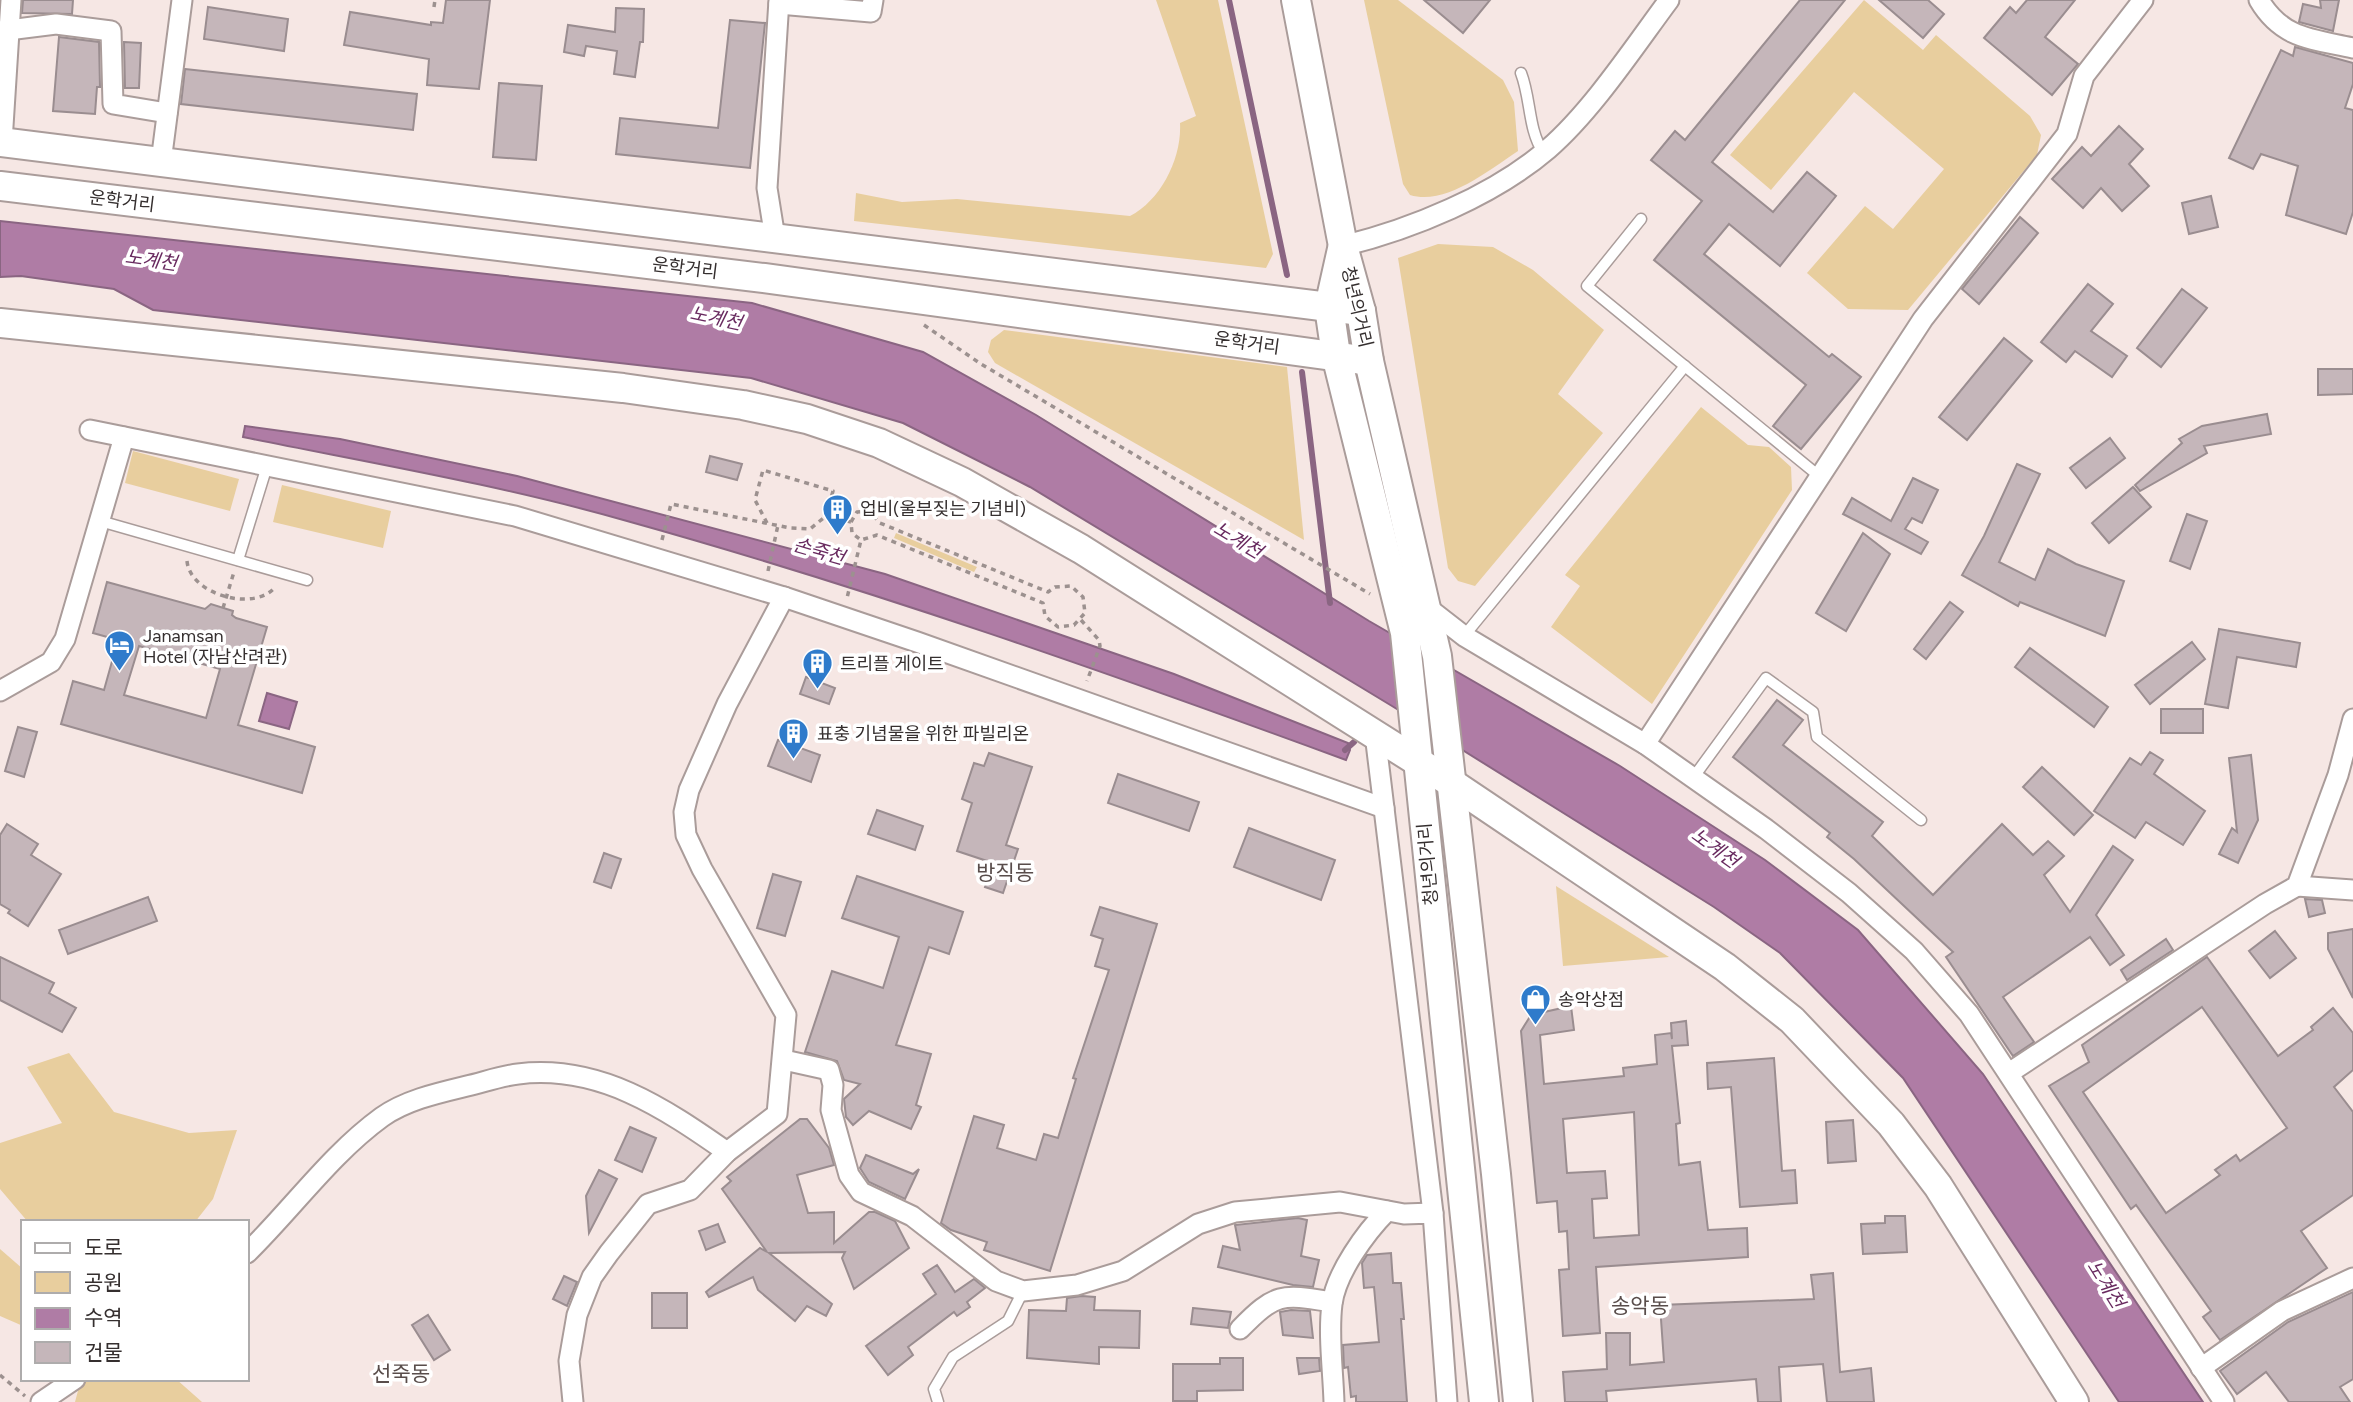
<svg xmlns="http://www.w3.org/2000/svg" width="2353" height="1402" viewBox="0 0 2353 1402" font-family="Figtree,'Noto Sans KR',sans-serif">
  <style>
    .green { fill: #e8ce9e }
    .water { fill: #af7ca5; stroke: #8a6582; stroke-width: 2 }
    .lines { fill: none; stroke-linecap: round; stroke-linejoin: round }
    .stream { stroke: #8a6582; stroke-width: 6 }
    .building { fill: #c5b6ba; stroke: #9a8d90; stroke-width: 2; fill-rule: evenodd }
    .lane-casing { stroke: #aa9c9a; stroke-width: 13 }
    .street-casing { stroke: #aa9c9a; stroke-width: 23 }
    .secondary-casing { stroke: #aa9c9a; stroke-width: 32 }
    .path { stroke: #9c918f; stroke-width: 3.5; stroke-dasharray: 5 5; stroke-linecap: butt }
    .lane { stroke: #fff; stroke-width: 10 }
    .street { stroke: #fff; stroke-width: 19 }
    .secondary { stroke: #fff; stroke-width: 28 }
    .labels { text-anchor: middle; dominant-baseline: central; stroke-width: 7; stroke-linejoin: round; paint-order: stroke }
    .street-label { font-size: 18px; fill: #352f2f; stroke: #fff }
    .poi-label { font-size: 18px; fill: #352f2f; stroke: #fff; text-anchor: start }
    .water-label { font-size: 19px; font-style: italic; fill: #682a5f; stroke: #fff }
    .quarter-label { font-size: 21px; fill: #594d4b; stroke: #fff }
  </style>
  <rect width="100%" height="100%" fill="#f6e7e4"/>
  <!-- green -->
  <g class="green">
    <path d="M1156,0H1218L1273,254L1266,268L854,221L856,193L902,202L957,199L1130,216C1161,200 1182,158 1180,123L1196,116Z"/>
    <path d="M1364,0H1398L1503,80L1514,102L1518,151C1489,170 1446,206 1410,195L1403,184Z"/>
    <path d="M1864,0L1923,50L1936,35L2030,116L2041,135L2037,155L1908,310L1848,309L1807,273L1865,206L1893,229L1944,169L1854,92L1771,190L1730,155Z"/>
    <path d="M1438,244L1493,247L1533,270L1604,330L1558,394L1603,433L1475,586L1458,581L1448,568L1398,258Z"/>
    <path d="M1004,330L1287,367L1304,540L995,363L988,352L991,340Z"/>
    <path d="M1701,407L1748,445L1769,447L1791,467L1792,490L1652,704L1551,627L1580,586L1565,575Z"/>
    <path d="M133,451L239,479L230,511L125,483Z"/>
    <path d="M282,485L391,511L383,548L273,522Z"/>
    <path d="M896,533L977,567L974,572L894,538Z"/>
    <path d="M1556,886L1669,957L1563,966Z"/>
    <path d="M69,1053L114,1112L189,1133L237,1130L213,1199L195,1222H28L0,1189V1143L62,1123L27,1067Z"/>
    <path d="M0,1249L23,1269V1326L0,1316Z"/>
    <path d="M74,1379H176L202,1402H75L79,1387Z"/>
  </g>
  <!-- water -->
  <g class="water">
    <path d="M0,221L752,303L923,352L1036,415L1369,621L1620,766L1765,860L1858,930L1983,1074L2203,1402H2119L1903,1078L1780,953L1714,907L1392,706L1030,487L903,423L751,378L153,310L114,289L21,276L0,277Z"/>
    <path d="M245,426L340,439L517,476L885,574L1174,674L1348,743L1350,750L1346,760C1109,673 871,589 627,521C501,485 371,463 243,437Z"/>
    <path d="M267,693L297,702L289,729L259,721Z"/>
  </g>
  <g class="lines">
    <!-- stream -->
    <g class="stream">
      <path d="M1229,0L1287,275"/>
      <path d="M1302,372L1330,603"/>
      <path d="M1345,750L1354,742"/>
    </g>
  </g>
  <!-- building -->
  <g class="building">
    <path d="M23,0H73L72,14L22,13Z"/>
    <path d="M446,0H490L479,89L427,85L429,59L344,45L350,12L431,25V22L443,23Z"/>
    <path d="M1424,0H1490L1463,33Z"/>
    <path d="M1800,0H1845L1712,162L1773,212L1807,172L1836,196L1780,266L1729,224L1704,254L1829,357L1832,354L1861,377L1801,449L1773,426L1806,385L1654,260L1702,201L1651,160L1675,131L1685,140Z"/>
    <path d="M1879,0H1928L1944,14L1923,38Z"/>
    <path d="M2027,0H2075L2045,37L2078,64L2052,95L1984,38L2010,7L2016,13Z"/>
    <path d="M2320,0H2339L2333,31L2299,22L2303,4L2321,8Z"/>
    <path d="M208,7L288,19L284,51L204,39Z"/>
    <path d="M616,8L644,9L643,42H640L635,77L614,74L617,51L586,46L584,56L564,52L568,25L615,32Z"/>
    <path d="M730,20L765,23L750,168L616,154L620,118L718,128Z"/>
    <path d="M59,37L99,42L100,87H97L95,114L53,111Z"/>
    <path d="M124,42L141,43L139,88H125Z"/>
    <path d="M2295,47L2353,63V84L2345,108L2353,110V212L2346,234L2286,215L2298,166L2261,154L2253,169L2229,158L2281,50L2293,56Z"/>
    <path d="M185,69L417,94L413,130L181,104Z"/>
    <path d="M499,83L542,86L536,160L493,157Z"/>
    <path d="M2119,126L2143,149L2129,164L2149,186L2122,211L2101,188L2083,208L2052,179L2082,147L2091,156Z"/>
    <path d="M2211,196L2218,227L2189,234L2182,203Z"/>
    <path d="M2020,217L2038,233L1979,304L1962,289Z"/>
    <path d="M2088,284L2113,304L2091,331L2127,356L2112,377L2075,351L2066,362L2041,342Z"/>
    <path d="M2182,289L2207,308L2161,367L2137,348Z"/>
    <path d="M2004,338L2032,361L1967,440L1939,417Z"/>
    <path d="M2318,369H2353V394L2318,395Z"/>
    <path d="M2267,414L2271,434L2204,446L2207,453L2140,491L2135,485L2182,443L2179,439L2202,426Z"/>
    <path d="M2110,438L2125,458L2086,488L2070,468Z"/>
    <path d="M710,456L742,464L737,480L706,472Z"/>
    <path d="M2017,464L2040,474L1999,562L2035,580L2048,549L2076,564L2124,581L2105,636L2020,602L2018,606L1962,575L1984,536Z"/>
    <path d="M1913,478L1938,490L1922,523L1912,518L1905,529L1928,542L1921,554L1843,514L1852,498L1891,521Z"/>
    <path d="M2133,487L2151,507L2109,543L2092,523Z"/>
    <path d="M2187,514L2207,521L2190,569L2170,561Z"/>
    <path d="M1863,533L1890,554L1846,631L1816,613Z"/>
    <path d="M107,582L205,609L211,604L233,611L232,615L236,618L267,627L238,725L315,747L302,793L61,724L73,681L104,690L118,640L93,633ZM139,646L220,669L206,718L124,695Z"/>
    <path d="M1950,602L1963,612L1926,659L1914,649Z"/>
    <path d="M2219,629L2300,643L2296,667L2237,657L2228,708L2205,704Z"/>
    <path d="M2192,642L2205,659L2150,704L2135,685Z"/>
    <path d="M2030,648L2108,707L2094,727L2015,667Z"/>
    <path d="M806,677L835,688L829,704L800,694Z"/>
    <path d="M1777,700L1803,720L1783,745L1883,822L1872,836L1933,895L2002,824L2033,855L2048,841L2064,856L2044,875L2070,912L2113,846L2133,860L2096,915L2124,955L2110,965L2090,937L2003,997L2034,1042L2013,1056L1946,957L1953,952L1854,859L1827,837L1830,833L1733,757Z"/>
    <rect x="2161" y="709" width="42" height="24"/>
    <path d="M18,727L37,732L24,777L5,771Z"/>
    <path d="M778,740L820,755L811,782L768,766Z"/>
    <path d="M2150,752L2163,760L2154,774L2205,811L2183,845L2146,822L2135,838L2094,811L2130,758L2141,765Z"/>
    <path d="M989,753L1032,767L1006,845L1018,849L1003,893L985,887L993,863L957,851L972,803L962,799L974,763L984,766Z"/>
    <path d="M2251,755L2258,820L2238,863L2219,854L2232,828L2237,832L2229,758Z"/>
    <path d="M2042,767L2093,815L2074,835L2023,787Z"/>
    <path d="M1118,774L1199,802L1189,831L1108,803Z"/>
    <path d="M877,810L923,826L915,850L868,834Z"/>
    <path d="M7,824L38,844L31,855L61,874L28,926L8,913L10,910L0,904V835Z"/>
    <path d="M1249,828L1335,860L1321,900L1234,867Z"/>
    <path d="M604,853L621,859L611,888L594,882Z"/>
    <path d="M773,874L801,882L785,936L757,928Z"/>
    <path d="M857,876L963,912L949,954L929,947L896,1045L931,1054L916,1105L921,1107L911,1129L869,1111L853,1125L846,1117L844,1099L860,1084L844,1080L837,1061L805,1052L832,971L883,988L899,937L842,918Z"/>
    <path d="M148,897L157,921L68,954L59,930Z"/>
    <path d="M2305,899L2322,900L2325,913L2309,917Z"/>
    <path d="M1100,907L1157,924L1050,1271L984,1250L987,1242L951,1230L941,1223L974,1116L1004,1125L997,1148L1036,1160L1044,1134L1058,1138L1076,1079L1073,1078L1109,970L1095,966L1103,939L1091,935Z"/>
    <path d="M2353,929V998L2328,949V933Z"/>
    <path d="M2275,931L2296,958L2270,978L2249,951Z"/>
    <path d="M2166,939L2173,950L2127,980L2121,970Z"/>
    <path d="M0,957L54,983L49,993L76,1008L62,1032L0,1000Z"/>
    <path d="M2207,957L2278,1056L2313,1030L2311,1027L2333,1008L2353,1033V1070L2334,1087L2353,1112V1195L2301,1231L2327,1268L2220,1340L2203,1317L2211,1311L2136,1205L2131,1209L2049,1086L2089,1062L2082,1045ZM2202,1007L2287,1128L2240,1161L2236,1155L2215,1170L2220,1175L2166,1213L2083,1092Z"/>
    <path d="M1571,1006L1574,1030L1540,1035L1544,1084L1624,1076L1623,1068L1657,1064L1655,1035L1671,1033L1672,1039L1671,1023L1686,1021L1688,1045L1672,1046L1680,1123L1676,1124L1679,1165L1700,1162L1708,1230L1747,1228L1748,1257L1596,1267L1600,1333L1563,1336L1559,1270L1569,1269L1567,1231L1559,1232L1557,1201L1537,1203L1521,1031L1531,1015ZM1634,1112L1639,1235L1594,1238L1592,1199L1607,1198L1605,1171L1567,1173L1563,1119Z"/>
    <path d="M1774,1058L1782,1171L1795,1170L1797,1203L1740,1207L1731,1087L1708,1089L1707,1063Z"/>
    <path d="M800,1119H807L829,1148L834,1165L797,1175L808,1213L834,1212V1243L869,1212H875L895,1221L909,1248L854,1289L842,1258L845,1252L769,1253L832,1304L826,1316L807,1306L795,1321L758,1290L753,1277L709,1297L706,1292L760,1248L767,1252L722,1189L731,1181L727,1177Z"/>
    <path d="M1853,1120L1856,1161L1828,1163L1826,1122Z"/>
    <path d="M630,1127L656,1138L642,1172L615,1160Z"/>
    <path d="M866,1155L913,1174L919,1169L905,1199L869,1182L860,1168Z"/>
    <path d="M599,1170L617,1179L589,1233L586,1196Z"/>
    <path d="M1885,1216H1905L1907,1252L1863,1254L1861,1224L1885,1223Z"/>
    <path d="M1298,1218L1307,1220L1301,1256L1319,1260L1313,1287L1293,1285L1218,1267L1223,1246L1240,1250L1235,1225Z"/>
    <path d="M718,1224L725,1242L706,1250L699,1231Z"/>
    <path d="M1391,1253L1393,1283H1401L1404,1319H1401L1407,1402H1356V1396L1351,1397L1348,1367L1344,1368L1343,1345L1379,1342L1374,1287L1364,1288L1362,1263L1367,1255Z"/>
    <path d="M937,1265L955,1292L974,1279L985,1288L967,1302L970,1307L957,1316L954,1312L908,1347L913,1355L888,1375L866,1346L936,1294L923,1274Z"/>
    <path d="M1833,1273L1840,1372L1871,1368L1874,1402H1827L1823,1364L1779,1367L1781,1402H1758L1756,1379L1606,1391L1607,1402H1565L1563,1372L1607,1369L1606,1333H1630V1365L1664,1362L1660,1305L1814,1299L1811,1275Z"/>
    <path d="M564,1276L577,1282L567,1306L553,1299Z"/>
    <path d="M2353,1292V1379L2340,1387L2350,1402H2289L2266,1372L2237,1394L2220,1371L2288,1322Z"/>
    <rect x="652" y="1293" width="35" height="35"/>
    <path d="M1082,1296L1095,1297L1094,1310L1140,1311L1139,1348L1099,1347V1364L1027,1358L1029,1310L1066,1311L1067,1298Z"/>
    <path d="M1193,1308L1231,1312L1228,1328L1191,1324Z"/>
    <path d="M1291,1310L1310,1311L1313,1338L1283,1335L1280,1312Z"/>
    <path d="M428,1315L450,1350L434,1360L412,1325Z"/>
    <path d="M1220,1358H1243V1390L1197,1391V1401H1173V1364H1220Z"/>
    <path d="M1297,1358H1319L1320,1371L1299,1374Z"/>
  </g>
  <g class="lines">
    <defs>
      <g id="lane">
        <path d="M1521,73C1531,99 1528,129 1543,152"/>
        <path d="M1641,219L1587,286L1819,476"/>
        <path d="M100,521L307,580"/>
        <path d="M238,560L267,466"/>
        <path d="M1464,636L1685,366"/>
        <path d="M1693,778L1766,678L1813,712L1817,737L1921,820"/>
        <path d="M938,1402L934,1389L953,1357L1008,1321L1023,1291"/>
      </g>
      <g id="street">
        <path d="M2259,0C2282,39 2312,39 2353,48"/>
        <path d="M779,4L871,12L873,0"/>
        <path d="M0,31L56,24L111,31L113,104L167,113"/>
        <path d="M2,142L11,0"/>
        <path d="M161,162L182,0"/>
        <path d="M775,238L767,188L779,0"/>
        <path d="M1343,246C1412,229 1493,196 1548,149C1592,111 1634,47 1669,0"/>
        <path d="M90,430L515,516L784,597L917,642L1384,808"/>
        <path d="M1428,608L1464,636L1645,744L1766,829L1849,893L1914,951L1969,1014L2224,1402"/>
        <path d="M0,691L51,662L65,639L124,437"/>
        <path d="M1375,734L1433,1213"/>
        <path d="M1645,744L1923,319L2067,134L2084,76L2143,0"/>
        <path d="M2297,886L2353,890"/>
        <path d="M784,1060L829,1070L833,1085L831,1110L849,1175L861,1192L912,1216L996,1281L1023,1291L1077,1285L1123,1271L1198,1224L1235,1212L1340,1202L1404,1214L1433,1213L1447,1402"/>
        <path d="M2009,1073L2265,904L2297,886L2338,775L2353,719"/>
        <path d="M247,1253C292,1209 331,1154 382,1117C406,1100 438,1093 467,1086C484,1082 501,1076 518,1074C599,1064 664,1108 727,1152"/>
        <path d="M1240,1329C1276,1292 1282,1294 1332,1302"/>
        <path d="M2201,1368L2282,1311L2353,1278"/>
        <path d="M41,1402L75,1379"/>
        <path d="M573,1402L569,1361L577,1315L592,1277L609,1253L648,1204L690,1190L727,1152L777,1114L786,1015L702,869L686,835L684,812L689,790L727,704L784,597"/>
        <path d="M1334,1402C1333,1370 1328,1335 1332,1304C1336,1273 1366,1232 1387,1211"/>
      </g>
      <g id="secondary">
        <path d="M1296,0L1343,246L1361,311L1369,361L1437,656L1496,1174L1518,1402"/>
        <path d="M0,142L1361,311"/>
        <path d="M0,186L764,278L1369,361"/>
        <path d="M1342,249L1329,307L1336,355L1405,633L1484,1402"/>
        <path d="M0,323L623,388L743,405L807,419L879,443L962,482L1081,549L1450,782L1725,967L1792,1020L1891,1124L1938,1186L2074,1402"/>
      </g>
    </defs>
    <!-- lane casing -->
    <use href="#lane" class="lane-casing"/>
    <!-- street casing -->
    <use href="#street" class="street-casing"/>
    <!-- secondary casing -->
    <use href="#secondary" class="secondary-casing"/>
    <!-- path -->
    <g class="path">
      <path d="M434,7L435,0"/>
      <path d="M924,325L981,364L1370,594"/>
      <path d="M851,522L857,512L869,511L880,523L1048,592L1055,587L1071,586L1083,597L1085,613L1074,625L1058,627L1045,616L1043,603L877,535L861,540"/>
      <path d="M767,523L755,500L763,470L833,491L826,516"/>
      <path d="M662,540L671,504L790,528L810,529L826,516L851,522L852,533L861,540L847,598"/>
      <path d="M187,561C190,595 256,613 276,586"/>
      <path d="M768,571L778,525"/>
      <path d="M223,608L234,572"/>
      <path d="M1081,620L1099,640L1100,646L1087,681"/>
      <path d="M0,1375L25,1396"/>
    </g>
    <!-- lane -->
    <use href="#lane" class="lane"/>
    <!-- street -->
    <use href="#street" class="street"/>
    <!-- secondary -->
    <use href="#secondary" class="secondary"/>
  </g>
  <!-- icons -->
  <defs>
    <symbol id="building-pin" viewBox="-11 -11 22 30"><path d="M0 17L-7.5 6A9.5 9.5 0 1 1 7.5 6Z" fill="#2f7bcb" stroke="#fff"/><path d="M-4-6H4V6H1V3H-1V6H-4ZM-2.5-4.3h1.7v1.8h-1.7ZM.8-4.3h1.7v1.8H.8ZM-2.5-1h1.7V.8h-1.7ZM.8-1h1.7V.8H.8Z" fill="#fff"/></symbol>
    <symbol id="hotel-pin" viewBox="-11 -11 22 30"><path d="M0 17L-7.5 6A9.5 9.5 0 1 1 7.5 6Z" fill="#2f7bcb" stroke="#fff"/><path d="M-6-4.5h1.5V1H6V5H4.5V3h-9V5H-6ZM-4 0a1.8 1.8 0 1 1 3.6 0ZM.5 0V-2.5h3Q6-2.5 6 0Z" fill="#fff"/></symbol>
    <symbol id="shop-pin" viewBox="-11 -11 22 30"><path d="M0 17L-7.5 6A9.5 9.5 0 1 1 7.5 6Z" fill="#2f7bcb" stroke="#fff"/><path d="M-5-2.5h2.3a2.7 3.5 0 0 1 5.4 0H5L5.5 6h-11ZM-1.5-2.5h3a1.5 2.3 0 0 0-3 0Z" fill="#fff"/></symbol>
  </defs>
  <g fill-rule="evenodd">
    <use href="#building-pin" x="820" y="492" width="35" height="47"/>
    <use href="#hotel-pin" x="102" y="628" width="35" height="47"/>
    <use href="#building-pin" x="800" y="646" width="35" height="47"/>
    <use href="#building-pin" x="776" y="716" width="35" height="47"/>
    <use href="#shop-pin" x="1518" y="982" width="35" height="47"/>
  </g>
  <g class="labels">
    <!-- street labels -->
    <g class="street-label">
      <text transform="translate(122 201) rotate(7)">운학거리</text>
      <text transform="translate(685 268) rotate(7)">운학거리</text>
      <text transform="translate(1357 307) rotate(77)">청년의거리</text>
      <text transform="translate(1247 343) rotate(8)">운학거리</text>
      <text transform="translate(1428 864) rotate(-95)">청년의거리</text>
    </g>
    <!-- poi labels -->
    <g class="poi-label">
      <text x="860" y="509">업비(울부짖는 기념비)</text>
      <text x="143" y="636">Janamsan<tspan x="143" dy="21">Hotel (자남산려관)</tspan></text>
      <text x="840" y="664">트리플 게이트</text>
      <text x="817" y="734">표충 기념물을 위한 파빌리온</text>
      <text x="1558" y="1000">송악상점</text>
    </g>
    <!-- water labels -->
    <g class="water-label">
      <text transform="translate(151 260) rotate(8)">노계천</text>
      <text transform="translate(716 318) rotate(12)">노계천</text>
      <text transform="translate(1238 540) rotate(31)">노계천</text>
      <text transform="translate(819 551) rotate(16)">손죽천</text>
      <text transform="translate(1715 848) rotate(36)">노계천</text>
      <text transform="translate(2106 1284) rotate(58)">노계천</text>
    </g>
    <!-- quarter labels -->
    <g class="quarter-label">
      <text x="1005" y="872">방직동</text>
      <text x="1640" y="1305">송악동</text>
      <text x="401" y="1373">선죽동</text>
    </g>
  </g>
  <!-- legend -->
  <rect x="21" y="1220" width="228" height="161" fill="#ffffff" stroke="#aeacac" stroke-width="2"/>
  <rect x="35" y="1243" width="35" height="10" fill="#ffffff" stroke="#aeacac" stroke-width="2"/>
  <text x="84" y="1255" font-size="21" fill="#352f2f">도로</text>
  <rect x="35" y="1272" width="35" height="21" fill="#e8ce9e" stroke="#aeacac" stroke-width="2"/>
  <text x="84" y="1290" font-size="21" fill="#352f2f">공원</text>
  <rect x="35" y="1308" width="35" height="21" fill="#af7ca5" stroke="#aeacac" stroke-width="2"/>
  <text x="84" y="1325" font-size="21" fill="#352f2f">수역</text>
  <rect x="35" y="1342" width="35" height="21" fill="#c5b6ba" stroke="#aeacac" stroke-width="2"/>
  <text x="84" y="1360" font-size="21" fill="#352f2f">건물</text>
</svg>
